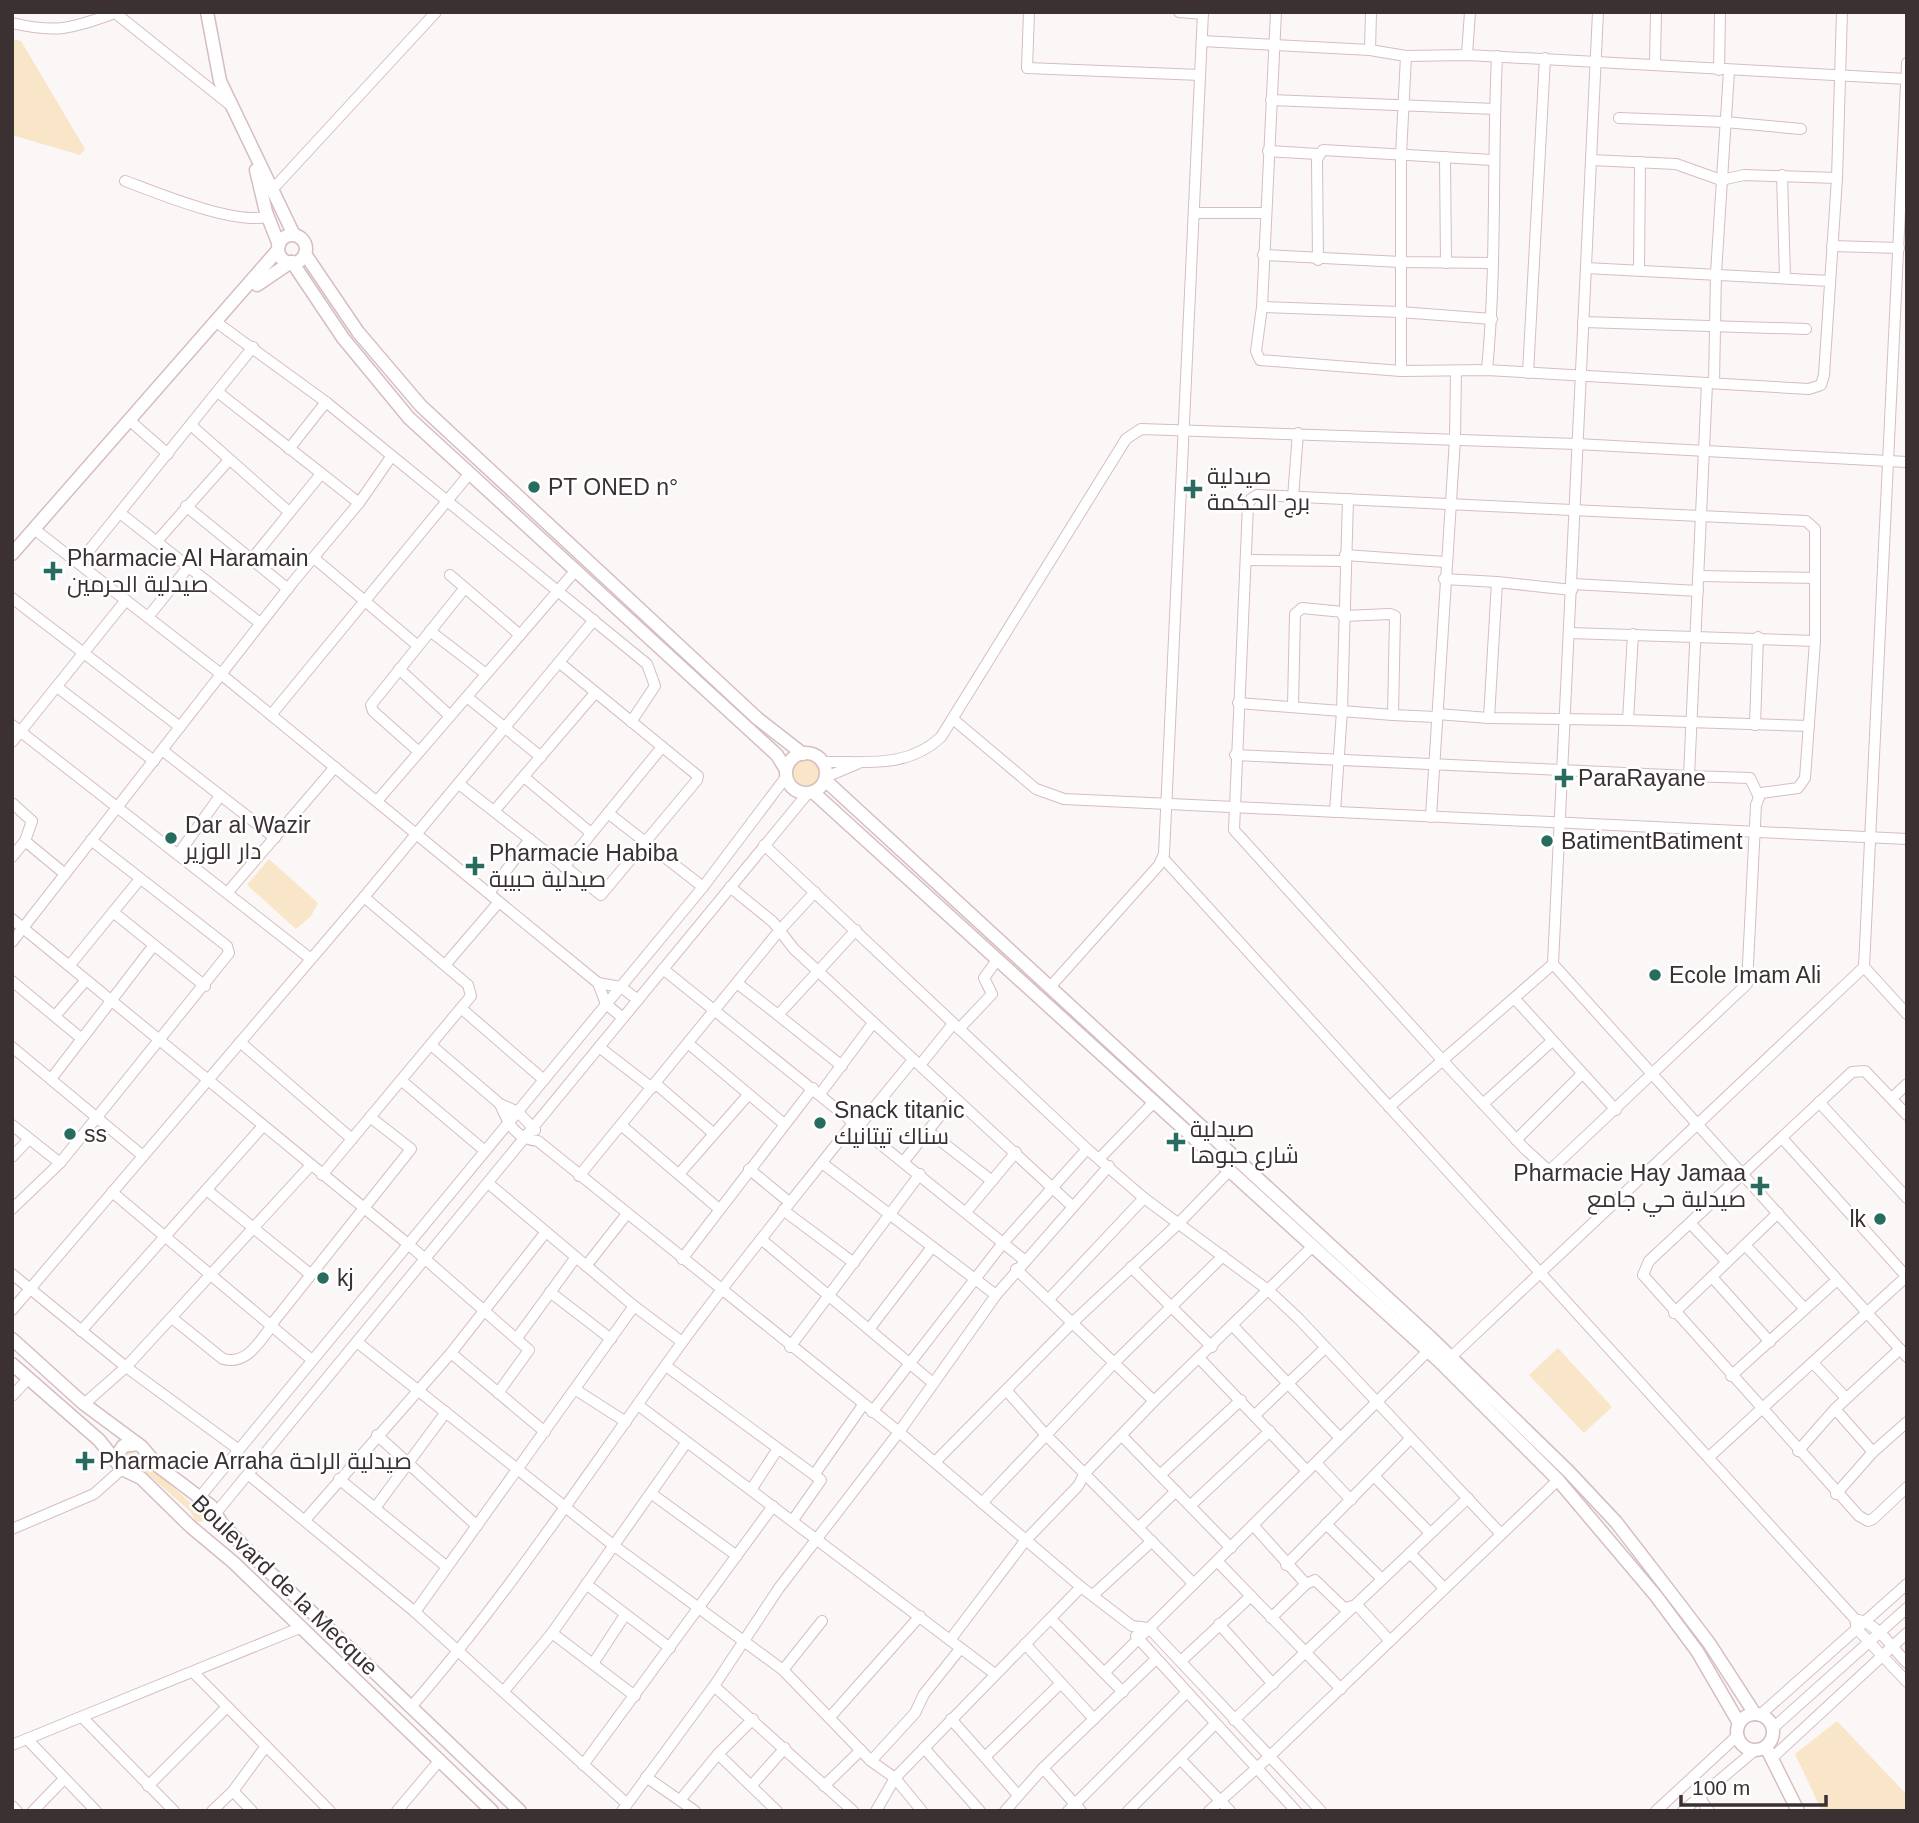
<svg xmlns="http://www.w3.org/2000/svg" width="1919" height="1823" viewBox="0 0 1919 1823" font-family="Helvetica,Cairo,sans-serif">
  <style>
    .green { fill: #f9e5c7 }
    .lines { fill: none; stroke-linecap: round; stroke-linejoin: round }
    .minor-casing { stroke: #d6bdc0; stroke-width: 12 }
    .major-casing { stroke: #d6bdc0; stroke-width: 15 }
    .minor { stroke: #fff; stroke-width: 10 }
    .major { stroke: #fff; stroke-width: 12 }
    .poi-dot { fill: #286c5f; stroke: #fff; stroke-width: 2.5 }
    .labels { text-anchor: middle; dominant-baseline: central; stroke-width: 5; stroke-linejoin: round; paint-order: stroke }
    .poi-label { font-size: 23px; fill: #3b3132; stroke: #fff; text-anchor: start }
    .street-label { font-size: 23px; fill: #3b3132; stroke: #fff }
  </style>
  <rect width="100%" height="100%" fill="#fcf7f7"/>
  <!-- green -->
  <g class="green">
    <path d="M12,39L21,41L85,149L80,155L12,135Z"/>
    <circle cx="808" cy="771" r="15"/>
    <path d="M269,859L318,903L311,916L296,929L247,885Z"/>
    <path d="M1558,1348L1612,1407L1584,1433L1529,1375Z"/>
    <path d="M132,1450L194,1506L205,1511L206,1521L196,1522L190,1511L137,1465L127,1463L126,1454Z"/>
    <path d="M1837,1721L1907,1795V1811H1822L1795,1754Z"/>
  </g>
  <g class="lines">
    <defs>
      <g id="minor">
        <path d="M114,12L229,104"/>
        <path d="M1029,12L1027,68L1200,75"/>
        <path d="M1179,12L1203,14"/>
        <path d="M1276,12L1262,307L1256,351L1260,360L1401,371L1487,370L1809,389L1821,385L1824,375L1837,178L1842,12"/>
        <path d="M1598,12L1553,964L1907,1357"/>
        <path d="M12,23C58,34 72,28 115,13"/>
        <path d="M1202,41L1370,50L1406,56L1467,55L1907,79"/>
        <path d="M1370,50L1371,12"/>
        <path d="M1467,55L1470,12"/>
        <path d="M1655,63L1656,12"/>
        <path d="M1719,70L1720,12"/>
        <path d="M1271,100L1495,109"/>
        <path d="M1619,118L1725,122L1801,129"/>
        <path d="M1268,151L1318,154"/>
        <path d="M1445,157L1446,263"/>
        <path d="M1591,160L1676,164L1721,180L1744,175L1837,178"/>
        <path d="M1782,175L1785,277"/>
        <path d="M125,181C160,194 232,224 267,217"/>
        <path d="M271,191L436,12"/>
        <path d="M1194,213H1265"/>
        <path d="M1832,246L1899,248"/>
        <path d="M1263,255L1401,262L1493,263"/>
        <path d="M1318,260L1317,159L1323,150L1492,160"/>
        <path d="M1586,268L1830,281"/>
        <path d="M1639,270L1640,162"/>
        <path d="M1262,307L1400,312L1492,319"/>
        <path d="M216,322L326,402L647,664L655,686L631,722"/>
        <path d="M1583,322L1806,329"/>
        <path d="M1487,370C1497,265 1492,161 1497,56"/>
        <path d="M1401,371V155L1406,56"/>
        <path d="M1528,373L1545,58"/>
        <path d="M1714,383L1716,273L1729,71"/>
        <path d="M219,393L359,503"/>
        <path d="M129,420L168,454"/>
        <path d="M192,426L289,512"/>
        <path d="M289,449L326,402"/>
        <path d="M1257,495L1806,521L1815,529V641L1805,778L1798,788L1761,793L1756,805L1747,984L1549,1171L1525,1149L1444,1062L1234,830L1248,505L1251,499Z"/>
        <path d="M1293,497L1298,433"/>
        <path d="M186,506L288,589"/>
        <path d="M120,513L260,623"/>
        <path d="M34,529L221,674L598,983L606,1004L623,1018"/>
        <path d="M157,541L229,460"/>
        <path d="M1345,555L1445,562"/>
        <path d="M314,558L418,646"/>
        <path d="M251,560L321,474"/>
        <path d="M1246,560L1345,561"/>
        <path d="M79,563L253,347"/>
        <path d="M450,575L520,635"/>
        <path d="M1699,576L1815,578"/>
        <path d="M1444,579L1497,582"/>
        <path d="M1573,584L1698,591"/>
        <path d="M12,598L180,727"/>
        <path d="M148,617L189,566"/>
        <path d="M430,631L486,674"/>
        <path d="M1569,633L1815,641"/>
        <path d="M399,669L450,716"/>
        <path d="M57,687L154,761"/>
        <path d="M467,697L541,757"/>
        <path d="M1238,703L1393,715L1395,616L1390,614L1343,616"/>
        <path d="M1293,706L1295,614L1302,608L1343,612"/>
        <path d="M1437,714L1489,718L1628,720L1633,634"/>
        <path d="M271,715L470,473"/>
        <path d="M1393,715L1436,717"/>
        <path d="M1489,718L1497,582L1572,590"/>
        <path d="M953,719L1036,789L1064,799L1907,839"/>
        <path d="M1628,720L1809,726"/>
        <path d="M12,725L311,959"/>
        <path d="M1755,725L1758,637"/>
        <path d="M12,742L126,600"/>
        <path d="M162,750L275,838"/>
        <path d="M419,752L373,711L371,705L464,589"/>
        <path d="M1235,755L1689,776L1707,384"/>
        <path d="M823,762C865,761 907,769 941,737L1126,439L1141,429L1577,444L1907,462"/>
        <path d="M1689,776L1750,778L1759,797"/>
        <path d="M524,777L591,833"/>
        <path d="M826,777L857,764"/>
        <path d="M459,784L601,895L697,780L698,776L561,664"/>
        <path d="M377,801L576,570"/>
        <path d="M12,803L32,821L25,841L12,857"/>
        <path d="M495,810L595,693"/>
        <path d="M1335,812L1342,711L1348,499"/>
        <path d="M608,813L703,887"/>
        <path d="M1431,817L1455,439L1456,371"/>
        <path d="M25,841L65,874"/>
        <path d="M764,845L1087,1149L1144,1198L1268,1290L1299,1319L1501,1534"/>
        <path d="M179,853L220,796"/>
        <path d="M1163,858L1855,1619L1857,1629L1907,1682"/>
        <path d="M564,867L662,747"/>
        <path d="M730,887L773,922L794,949L1072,1206"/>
        <path d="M228,892L335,767"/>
        <path d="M489,893L530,839"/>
        <path d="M113,912L205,986"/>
        <path d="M12,919L408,1244L529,1350L498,1393"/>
        <path d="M12,942L293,582L359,503L391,457"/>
        <path d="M445,965L499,902"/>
        <path d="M69,966L140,879"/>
        <path d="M1864,967L1907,1014"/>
        <path d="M663,969L1024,1260"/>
        <path d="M12,981L82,1039"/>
        <path d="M598,983L621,987L638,1000"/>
        <path d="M737,983L778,1015"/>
        <path d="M1051,986L1159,865L1164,854L1203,12"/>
        <path d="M1515,999L1616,1110"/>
        <path d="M462,1009L544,1080"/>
        <path d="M55,1016L86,980"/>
        <path d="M959,1029L992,994L984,978L997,960"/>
        <path d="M240,1042L352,1139"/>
        <path d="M689,1044L783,1123"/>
        <path d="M431,1045L500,1104L518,1112L535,1130"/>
        <path d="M12,1047L143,1156"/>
        <path d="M599,1047L652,1088"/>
        <path d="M920,1065L953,1024"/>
        <path d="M842,1066L778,1015L856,930"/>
        <path d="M51,1079L154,945"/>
        <path d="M402,1081L485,1151"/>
        <path d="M656,1084L713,1133"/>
        <path d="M820,1094L873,1023"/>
        <path d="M1892,1098L1907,1084"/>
        <path d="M1819,1102L1907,1198"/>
        <path d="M500,1104C508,1124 516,1139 538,1141L899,1432L1081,1587L1132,1626L1149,1628L1321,1811"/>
        <path d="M1483,1104L1552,1041"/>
        <path d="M1389,1107L1553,964"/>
        <path d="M1907,1115L1865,1071L1852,1072L1649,1261L1643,1275L1859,1516L1868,1521L1873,1519L1907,1487"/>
        <path d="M12,1125L60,1163"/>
        <path d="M621,1125L719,1209"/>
        <path d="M859,1126L913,1060"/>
        <path d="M928,1131L992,1181"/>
        <path d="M1782,1138L1907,1277"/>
        <path d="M1516,1140L1581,1075"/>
        <path d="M12,1157L29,1139"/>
        <path d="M1099,1159L1153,1103"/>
        <path d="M904,1161L954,1098"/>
        <path d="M822,1163L996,1295"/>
        <path d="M749,1169L789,1202"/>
        <path d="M679,1174L748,1095"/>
        <path d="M322,1175L471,996L468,985L364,897"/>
        <path d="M579,1176L779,931L815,892"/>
        <path d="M488,1183L634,1306L682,1342"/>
        <path d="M208,1191L310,1274"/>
        <path d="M112,1192L312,1360"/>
        <path d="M12,1209L60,1163L229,953L227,946L91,840"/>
        <path d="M783,1210L854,1263"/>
        <path d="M966,1212L1016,1152"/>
        <path d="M1690,1223L1727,1262"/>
        <path d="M761,1239L933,1383"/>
        <path d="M1745,1245L1805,1309"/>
        <path d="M682,1259L813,1088"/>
        <path d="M586,1266L626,1215"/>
        <path d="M1131,1267L1212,1347"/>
        <path d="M1016,1269L1154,1401"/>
        <path d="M12,1274L126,1367L239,1450"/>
        <path d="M1712,1277L1770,1342"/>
        <path d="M550,1292L611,1339"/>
        <path d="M1049,1299L1144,1198"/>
        <path d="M12,1310L364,897L594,620"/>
        <path d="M1674,1313L1778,1213"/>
        <path d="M172,1318L223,1359C247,1365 258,1343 272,1326"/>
        <path d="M271,1325L411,1149L370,1117"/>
        <path d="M1233,1326L1340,1438"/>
        <path d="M870,1328L932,1247"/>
        <path d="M81,1331L263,1126"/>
        <path d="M517,1338L576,1257"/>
        <path d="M357,1342L613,1545L783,1670L871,1761L895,1778L922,1811"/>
        <path d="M790,1347L920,1174"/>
        <path d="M451,1353L545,1432"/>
        <path d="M1451,1357L1864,967L1907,63"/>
        <path d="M1199,1358L1307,1471"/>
        <path d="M1814,1364L1846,1398"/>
        <path d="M666,1366L821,1480L793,1520"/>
        <path d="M1731,1376L1837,1280"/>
        <path d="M576,1390L626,1422"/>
        <path d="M1006,1390L1045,1434L1194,1584"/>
        <path d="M12,1396L29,1378"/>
        <path d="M84,1404L126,1367L311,1165"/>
        <path d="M638,1405L995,1674"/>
        <path d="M1835,1409L1873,1452"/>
        <path d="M872,1412L1003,1243L1087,1149"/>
        <path d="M1255,1415L1324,1349"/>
        <path d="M377,1435L477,1526"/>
        <path d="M1122,1436L1231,1548"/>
        <path d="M1798,1451L1835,1409L1900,1349"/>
        <path d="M1709,1457L1907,1276"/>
        <path d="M935,1462L1072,1323L1178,1224L1229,1171"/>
        <path d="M1316,1463L1351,1500"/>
        <path d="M249,1475L415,1612L626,1803"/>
        <path d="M814,1475L863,1405"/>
        <path d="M1160,1475L1241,1400"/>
        <path d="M1374,1476L1430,1533"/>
        <path d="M339,1479L447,1567"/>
        <path d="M751,1490L777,1450"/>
        <path d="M652,1494L737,1556"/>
        <path d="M1836,1494L1873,1452L1907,1422"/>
        <path d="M199,1498L703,887L786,777"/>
        <path d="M982,1503L1114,1363L1223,1256"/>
        <path d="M1191,1505L1270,1431"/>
        <path d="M375,1508L446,1412"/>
        <path d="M215,1514L808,793"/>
        <path d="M305,1520L451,1353L545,1233"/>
        <path d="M1326,1524L1382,1579"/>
        <path d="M1253,1525L1306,1584"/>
        <path d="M1139,1527L1176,1491"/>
        <path d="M12,1529L94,1494L122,1469"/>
        <path d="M1410,1553L1444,1588"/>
        <path d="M1217,1561L1341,1689"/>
        <path d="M1286,1565L1410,1439"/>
        <path d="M586,1584L670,1648"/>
        <path d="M1093,1595L1152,1541"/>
        <path d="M415,1612L634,1306"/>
        <path d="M1271,1618L1306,1584L1315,1580L1344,1608L1357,1605L1390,1641"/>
        <path d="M1051,1619L1123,1692"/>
        <path d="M1859,1620C1878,1624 1894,1650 1907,1663"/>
        <path d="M1219,1624L1273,1684"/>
        <path d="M552,1633L635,1696"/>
        <path d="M1136,1636L1296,1811"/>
        <path d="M950,1640L1025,1541L1078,1486L1085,1473L1154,1401L1312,1247"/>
        <path d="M1025,1644L1094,1719"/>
        <path d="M1181,1661L1251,1596"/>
        <path d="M594,1662L625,1615"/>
        <path d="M783,1670L822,1621"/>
        <path d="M193,1672L330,1811"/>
        <path d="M1104,1673L1428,1351"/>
        <path d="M714,1686L853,1811"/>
        <path d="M504,1691L552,1633L686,1443"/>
        <path d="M411,1707C510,1593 592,1466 681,1344C736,1268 796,1196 854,1122"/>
        <path d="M1760,1715L1907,1584"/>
        <path d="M831,1716L920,1616"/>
        <path d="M82,1717L174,1811"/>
        <path d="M951,1719L1018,1795"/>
        <path d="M1234,1720L1468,1498"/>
        <path d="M1773,1728L1907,1608"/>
        <path d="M27,1739L96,1811"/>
        <path d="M12,1745L302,1627"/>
        <path d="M924,1748L980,1811"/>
        <path d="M718,1754L777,1811"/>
        <path d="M986,1756L1061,1683"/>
        <path d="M1772,1758L1907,1633"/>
        <path d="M1181,1760L1230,1811"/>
        <path d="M871,1761L915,1713L924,1694L960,1649"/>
        <path d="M583,1765L773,1506"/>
        <path d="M1043,1768L1081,1811"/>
        <path d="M646,1777L695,1811"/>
        <path d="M752,1785L785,1748"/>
        <path d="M148,1786L227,1707"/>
        <path d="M824,1786L861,1750"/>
        <path d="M233,1791L252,1811"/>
        <path d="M1699,1797L1709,1811"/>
        <path d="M681,1799L718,1754L753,1719"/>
        <path d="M12,1806L17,1811"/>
        <path d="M33,1811L64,1779"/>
        <path d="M212,1811L233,1791L266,1746"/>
        <path d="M397,1811L439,1761"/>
        <path d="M622,1811L714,1686L779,1588L899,1432L996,1295L1109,1166"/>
        <path d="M876,1811L895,1778L1081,1587"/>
        <path d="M1005,1811L1043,1768L1155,1660"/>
        <path d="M1068,1811L1186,1693"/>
        <path d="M1128,1811L1214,1725"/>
        <path d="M1209,1811L1269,1757L1558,1480"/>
        <path d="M1656,1811L1737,1736"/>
        <path d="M1683,1811L1754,1751"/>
      </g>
      <g id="major">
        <path d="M207,12L220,81L294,235"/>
        <path d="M256,170L266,212L279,245"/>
        <circle cx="292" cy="249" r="14"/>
        <path d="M305,254L358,332L421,406L758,719L803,754"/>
        <path d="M292,262L343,338L409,418L777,755L786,770"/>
        <path d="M257,285L291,262"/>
        <path d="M12,554L278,250"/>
        <circle cx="806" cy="773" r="20"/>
        <path d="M825,780L1430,1337L1568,1471L1616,1522L1667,1588L1709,1643L1755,1714"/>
        <path d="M813,792L1438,1360L1558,1480L1656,1596L1697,1651L1739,1723"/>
        <path d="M12,1339L84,1404L142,1447L158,1466L211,1506L222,1524L259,1562L520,1811"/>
        <path d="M12,1364L99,1440L122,1469L141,1478L191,1527L233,1562L492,1811"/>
        <path d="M119,1464L118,1454L123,1446L138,1444"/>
        <circle cx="1755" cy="1732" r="18"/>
        <path d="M1766,1747L1798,1811"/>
      </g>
    </defs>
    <!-- minor casing -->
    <use href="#minor" class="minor-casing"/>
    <!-- major casing -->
    <use href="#major" class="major-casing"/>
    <!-- minor -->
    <use href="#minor" class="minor"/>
    <!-- major -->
    <use href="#major" class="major"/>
  </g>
  <!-- markers -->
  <g class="poi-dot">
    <circle cx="534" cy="487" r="7"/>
    <path d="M1189.5 478.5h7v7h7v7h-7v7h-7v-7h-7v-7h7z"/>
    <path d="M49.5 560.5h7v7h7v7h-7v7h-7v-7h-7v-7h7z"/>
    <path d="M1560.5 767.5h7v7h7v7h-7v7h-7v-7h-7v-7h7z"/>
    <circle cx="171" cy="838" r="7"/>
    <circle cx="1547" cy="841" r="7"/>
    <path d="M471.5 855.5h7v7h7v7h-7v7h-7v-7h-7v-7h7z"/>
    <circle cx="1655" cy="975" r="7"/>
    <circle cx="820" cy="1123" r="7"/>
    <circle cx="70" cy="1134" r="7"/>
    <path d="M1172.5 1131.5h7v7h7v7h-7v7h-7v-7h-7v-7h7z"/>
    <path d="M1756.5 1175.5h7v7h7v7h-7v7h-7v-7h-7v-7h7z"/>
    <circle cx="1880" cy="1219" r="7"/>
    <circle cx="323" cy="1278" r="7"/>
    <path d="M81.5 1450.5h7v7h7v7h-7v7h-7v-7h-7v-7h7z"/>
  </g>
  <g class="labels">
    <!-- poi labels -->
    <g class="poi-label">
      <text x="1207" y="476">صيدلية<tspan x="1207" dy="26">برج الحكمة</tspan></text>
      <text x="548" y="487">PT ONED n°</text>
      <text x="67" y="558">Pharmacie Al Haramain<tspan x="67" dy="26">صيدلية الحرمين</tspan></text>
      <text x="1578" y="778">ParaRayane</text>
      <text x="185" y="825">Dar al Wazir<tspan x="185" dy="26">دار الوزير</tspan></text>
      <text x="1561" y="841">BatimentBatiment</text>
      <text x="489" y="853">Pharmacie Habiba<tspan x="489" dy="26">صيدلية حبيبة</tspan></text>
      <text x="1669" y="975">Ecole Imam Ali</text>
      <text x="834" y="1110">Snack titanic<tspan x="834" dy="26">سناك تيتانيك</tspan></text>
      <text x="1190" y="1129">صيدلية<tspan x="1190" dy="26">شارع حبوها</tspan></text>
      <text x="84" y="1134">ss</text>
      <text x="1746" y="1173" text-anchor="end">Pharmacie Hay Jamaa<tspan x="1746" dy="26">صيدلية حي جامع</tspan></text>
      <text x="1866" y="1219" text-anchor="end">lk</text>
      <text x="337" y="1278">kj</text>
      <text x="99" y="1461">Pharmacie Arraha صيدلية الراحة</text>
    </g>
    <!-- street labels -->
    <g class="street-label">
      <text transform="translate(285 1585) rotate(44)">Boulevard de la Mecque</text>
    </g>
  </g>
  <!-- border -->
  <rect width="1919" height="1823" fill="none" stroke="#3b3132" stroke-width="28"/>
  <!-- scale -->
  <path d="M1681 1795v10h145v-10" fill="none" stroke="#3b3132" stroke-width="3.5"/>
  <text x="1692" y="1795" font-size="21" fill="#3b3132" stroke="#ffffff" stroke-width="5" paint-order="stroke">100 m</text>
</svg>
